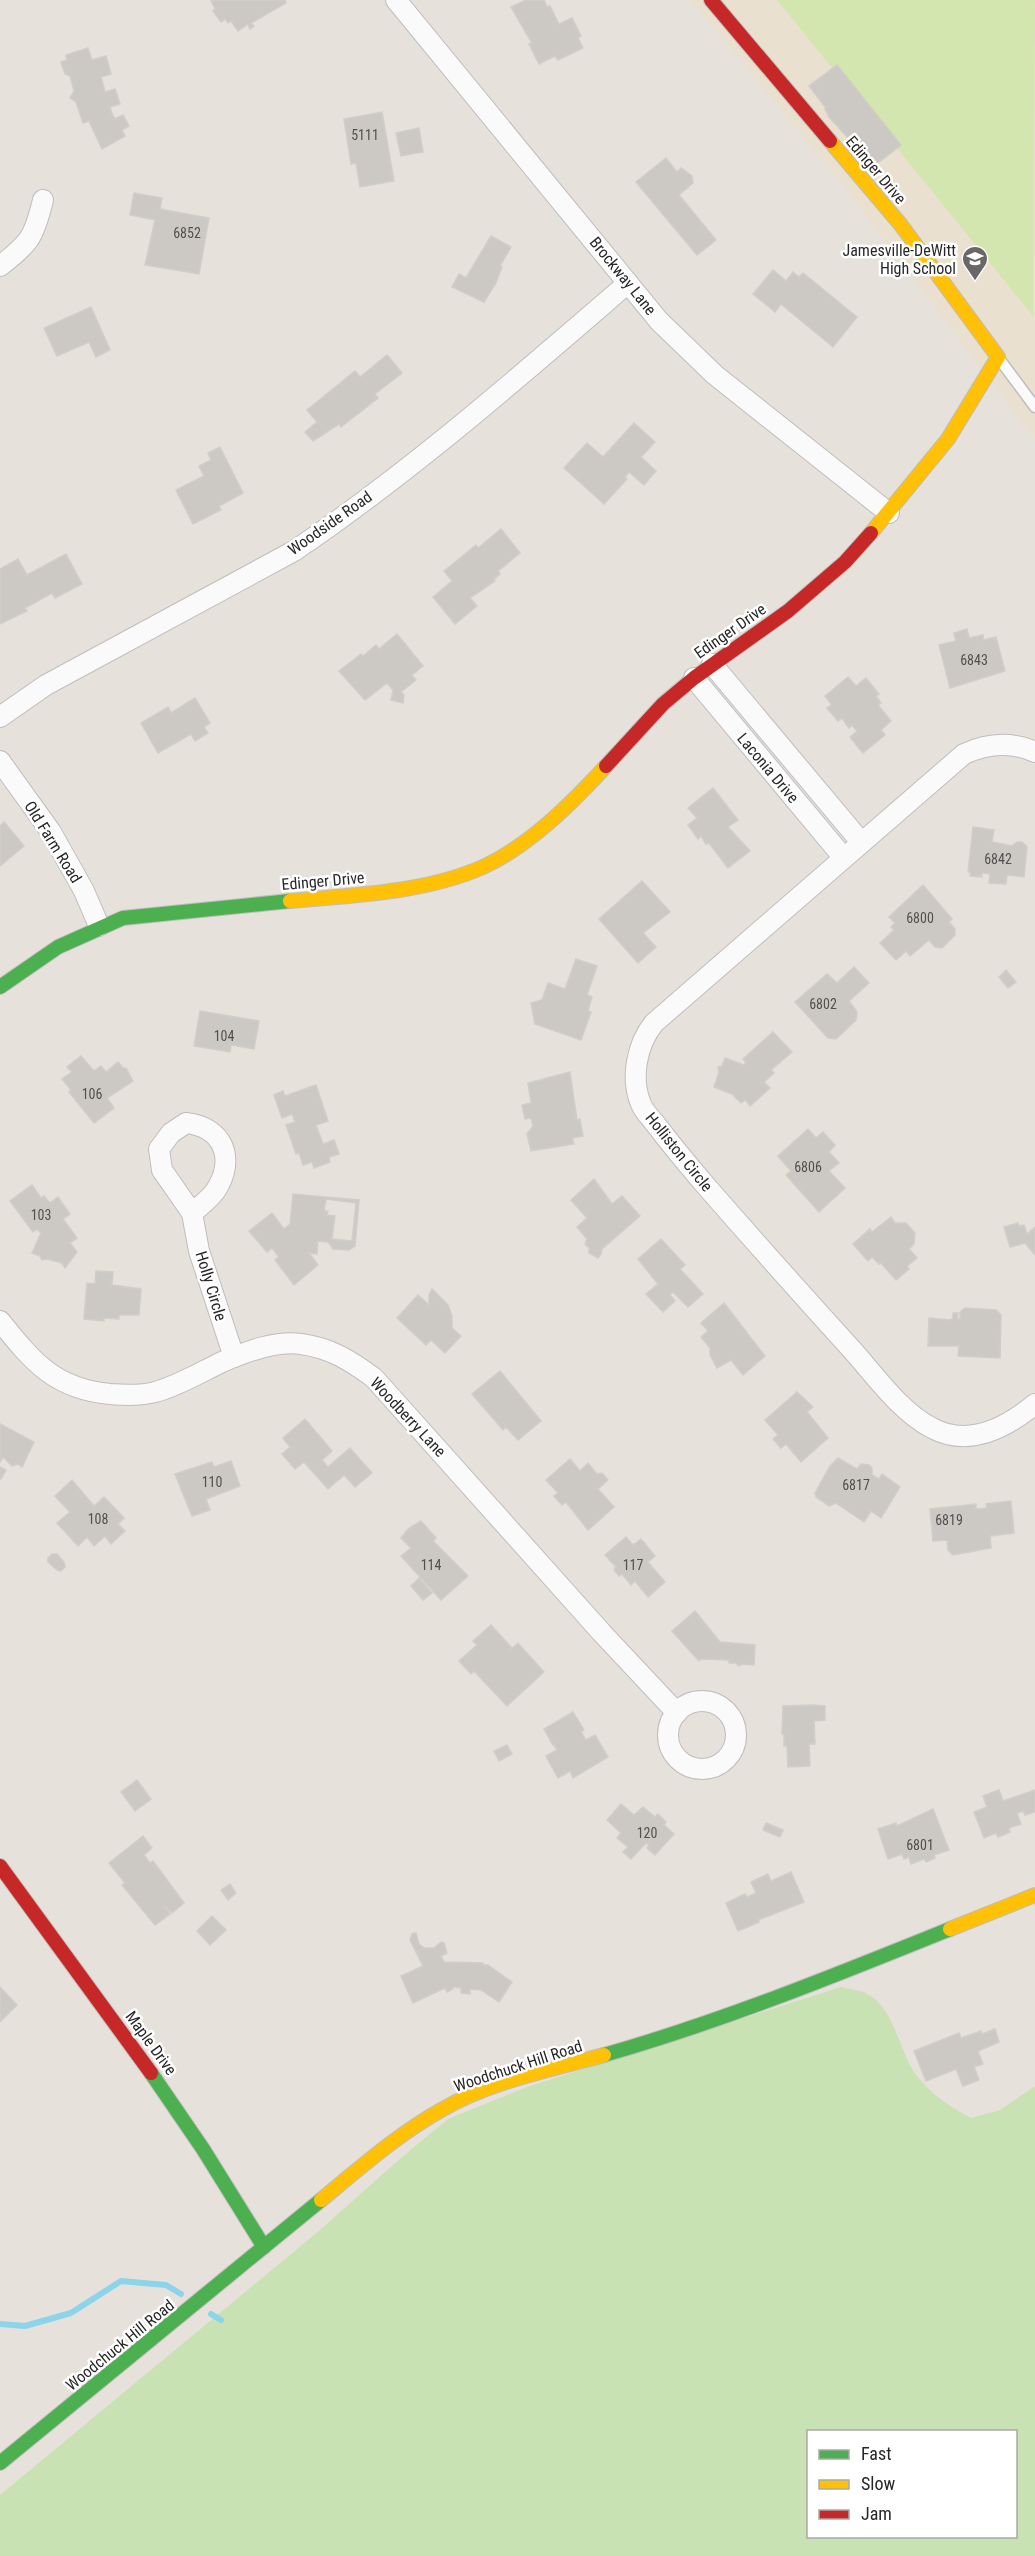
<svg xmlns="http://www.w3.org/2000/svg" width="1035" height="2556" viewBox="0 0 1035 2556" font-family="'Roboto Condensed',sans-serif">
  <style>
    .education { fill: #eae0cf }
    .green { fill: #c8e2b3; fill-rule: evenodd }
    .pitch { fill: #d4e6b0 }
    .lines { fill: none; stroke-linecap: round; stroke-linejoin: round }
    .stream { stroke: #8cd4ea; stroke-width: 6 }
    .building { fill: #ccc9c5; stroke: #d1cdc8; stroke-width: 1.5; fill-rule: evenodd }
    .lane-casing { stroke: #bfbdbd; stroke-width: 13 }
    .street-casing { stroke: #bfbdbd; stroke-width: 22 }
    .fast-casing { stroke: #bfbdbd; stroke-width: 16 }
    .slow-casing { stroke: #bfbdbd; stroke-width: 16 }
    .jam-casing { stroke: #bfbdbd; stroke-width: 16 }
    .lane { stroke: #fbfafa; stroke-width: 10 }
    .street { stroke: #fbfafa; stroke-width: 20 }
    .fast { stroke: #4caf50; stroke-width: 14 }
    .slow { stroke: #ffc107; stroke-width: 14 }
    .jam { stroke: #c62828; stroke-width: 14 }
    .labels { text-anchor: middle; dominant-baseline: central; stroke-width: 5; stroke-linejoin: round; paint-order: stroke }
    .number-label { font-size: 14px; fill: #51504f }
    .street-label { font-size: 16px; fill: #272727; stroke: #fff }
    .poi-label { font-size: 16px; fill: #272727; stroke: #fff; text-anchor: end }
  </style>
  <rect width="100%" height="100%" fill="#e6e1db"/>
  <!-- education -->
  <path class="education" d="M690,0H1035V440L845,188Z"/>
  <!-- green -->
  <path class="green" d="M841,1987C848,1989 856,1990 863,1992C895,2004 898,2052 917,2076C932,2095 950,2107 971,2118L1000,2110L1035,2086V2556H0V2495L320,2230L402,2157L448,2119L530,2086ZM808,2432H1016V2536H808Z"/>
  <!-- pitch -->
  <path class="pitch" d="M777,0H1035L1033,316Z"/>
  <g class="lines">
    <!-- stream -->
    <g class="stream">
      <path d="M211,2314L221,2320"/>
      <path d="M0,2324L25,2326L71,2313L121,2281L166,2285L181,2294"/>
    </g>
  </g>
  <!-- building -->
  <g class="building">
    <path d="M211,0H285L286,3L251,23L254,26L250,29L248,24L238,31L231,21L228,23L225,19L221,22L213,11L215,9Z"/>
    <path d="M526,0H544L547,7L550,6L559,24L572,18L581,36L578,38L583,48L558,60L555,56L539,64L529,44L532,43L511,7Z"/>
    <path d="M88,48L92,60L106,56L111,74L101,77L105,92L115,89L120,104L110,107L112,114L115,119L123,115L129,126L122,130L125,136L102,149L89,121L83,123L76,102L70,98L74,91L70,76L65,74L61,62L67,60L66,55Z"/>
    <path d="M837,65L901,145L874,166L829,117L825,109L826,108L809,86Z"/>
    <path d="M382,112L394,181L360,187L356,163L351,164L344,119Z"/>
    <path d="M419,128L423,152L401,156L396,133Z"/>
    <path d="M666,158L677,172L681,168L692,176L693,183L679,195L716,240L697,255L636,182Z"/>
    <path d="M134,193L162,198L160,209L209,218L199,274L145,265L155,220L130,215Z"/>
    <path d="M491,236L511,247L500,266L502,267L496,283L484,302L452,287L459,274L466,278Z"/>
    <path d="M773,270L786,281L793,272L799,277L803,273L857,317L833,347L781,304L775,312L753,294Z"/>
    <path d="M91,307L110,350L96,357L89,342L57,356L44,328Z"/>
    <path d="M387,355L402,373L375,394L378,398L341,427L339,424L313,441L305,432L317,422L307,410L355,371L360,377Z"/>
    <path d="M634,423L655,442L641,457L656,471L644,485L629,472L625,477L627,479L604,504L564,468L587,443L603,457Z"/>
    <path d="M220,447L243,493L219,506L221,510L193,524L176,490L204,476L199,466L211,460L208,453Z"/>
    <path d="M501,529L520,553L498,571L500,574L494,579L495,581L470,598L477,606L455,624L433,597L452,581L444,571L476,545L478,548Z"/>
    <path d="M66,554L82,584L55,598L52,593L25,608L27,611L0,624V569L18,559L27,575Z"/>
    <path d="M967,629L969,638L983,635V640L996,637L1005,671L950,688L939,645L956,641L954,633Z"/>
    <path d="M397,634L423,666L412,675L416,680L401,692L404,695L403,703L391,700L393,690L387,683L365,700L339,671L361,654L363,656L376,645L379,649Z"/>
    <path d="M848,677L856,686L866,678L879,694L876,696L881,703L878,705L891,721L881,730L885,735L863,753L850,737L857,731L852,725L849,728L842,718L838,721L827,708L832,705L825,696Z"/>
    <path d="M195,698L210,723L204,727L208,733L195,741L191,734L158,753L141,723L168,707L171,713Z"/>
    <path d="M713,788L738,820L728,827L750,851L728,868L709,843L706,844L701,836L698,839L688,825L697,818L688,808Z"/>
    <path d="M4,822L24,846L0,866V826Z"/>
    <path d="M973,827L994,830L992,842L1012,846L1017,842H1022L1027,847L1024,877L1007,875L1006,884L989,883L990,874L982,873V877L970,876L971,873L968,872Z"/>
    <path d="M642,881L670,912L643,933L656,947L638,963L599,919Z"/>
    <path d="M923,885L952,919L949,922L955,929V935L942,948L935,947L929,940L910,956L906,951L896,960L880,943L894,930L891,927L895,923L889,917Z"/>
    <path d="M576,959L597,966L587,995L592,997L588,1011L591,1012L581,1040L535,1024L531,1003L542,1000L548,983L565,989Z"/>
    <path d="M854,967L869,983L849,1001L857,1012L856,1020L836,1039L828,1038L795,1002L827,974L837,983Z"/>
    <path d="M1006,970L1016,982L1008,988L999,977Z"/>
    <path d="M200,1011L259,1021L254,1049L231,1045L230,1052L194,1046Z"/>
    <path d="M773,1032L792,1052L771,1070L774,1073L764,1082L770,1088L750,1106L745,1100L741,1103L732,1094L714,1087L719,1072L718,1067L722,1066L725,1058L744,1065L746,1063L743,1059Z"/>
    <path d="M81,1056L94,1071L101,1066L106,1072L118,1062L123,1068H126L133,1081L107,1098L114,1108L94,1123L69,1092L71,1090L62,1079L72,1072L67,1067Z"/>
    <path d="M570,1072L577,1120L580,1119L583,1136L572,1138L574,1144L531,1151L527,1134L533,1126L531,1118L525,1119L522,1105L531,1103L528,1083Z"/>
    <path d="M316,1085L328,1121L316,1125L323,1144L334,1140L339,1154L329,1157L330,1162L314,1168L312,1162L303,1165L299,1153L296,1154L286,1125L295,1122L292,1114L282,1118L274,1095L283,1091L285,1096Z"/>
    <path d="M808,1129L816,1138L823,1132L835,1145L829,1152L839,1163L829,1171L845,1188L819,1212L786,1175L791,1171L778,1156Z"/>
    <path d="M594,1179L612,1204L622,1196L640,1216L602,1249L601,1254L598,1258L589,1253V1248L585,1244L587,1239L577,1227L587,1218L571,1200Z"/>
    <path d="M32,1185L41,1198L44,1196L50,1203L58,1197L70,1214L63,1219L77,1238L70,1243L77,1252L65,1268L62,1263L47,1259L42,1260L40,1256L32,1253L41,1233L37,1229L33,1232L10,1201Z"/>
    <path d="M293,1194L359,1200L355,1246L349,1250L333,1249L328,1242L318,1241L317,1254L309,1253L318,1265L294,1285L275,1260L279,1257L272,1248L267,1252L249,1231L272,1213L284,1229L290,1224ZM326,1199L356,1203L352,1241L332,1239L335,1216L327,1215L328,1211H324Z"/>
    <path d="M891,1217L895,1223H906L915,1233L914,1244L909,1249L917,1258L907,1266L909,1269L896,1280L881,1263L879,1264L872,1257L868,1261L853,1244L870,1229L872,1232Z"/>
    <path d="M1018,1223L1019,1226L1024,1225L1027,1234L1035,1227V1255L1025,1243L1010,1247L1004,1227Z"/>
    <path d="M661,1239L685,1265L680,1269L703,1294L688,1307L673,1292L670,1295L675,1301L663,1312L646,1294L658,1284L638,1259Z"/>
    <path d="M96,1271L113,1272L112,1285L141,1289L139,1315H119V1319L104,1318V1321L84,1319L87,1283L95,1284Z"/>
    <path d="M432,1289L448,1305L452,1316V1328L461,1336L445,1353L431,1340L426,1345L397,1318L418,1295L429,1305V1295Z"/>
    <path d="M724,1303L765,1356L743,1375L731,1360L717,1368L710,1355V1348L701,1337L708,1331L701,1323Z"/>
    <path d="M965,1308L996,1310L1001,1315L1000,1358L958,1356L959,1346H928L929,1318L950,1320L953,1318V1313H958L957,1319H960V1312Z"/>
    <path d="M500,1371L541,1421L518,1440L506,1427L503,1430L472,1394Z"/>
    <path d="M797,1392L813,1407L807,1412L828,1438L801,1462L786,1444L781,1448L773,1439L778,1435L765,1420Z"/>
    <path d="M305,1419L332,1451L322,1460L328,1467L350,1448L372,1473L355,1487L344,1475L328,1489L304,1462L295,1469L282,1454L290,1447L283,1438Z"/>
    <path d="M0,1424L34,1442L22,1467L18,1464L12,1466L3,1457L0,1462Z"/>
    <path d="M838,1458L857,1469L861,1464L869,1465L872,1468V1475L879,1479L882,1474L900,1487L881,1518L871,1511L864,1522L836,1503L829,1506L816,1497L815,1493L830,1466Z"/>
    <path d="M570,1459L580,1471L588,1463L597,1474L602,1473L608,1480L598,1489L614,1507L588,1530L566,1502L562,1505L554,1496L558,1493L546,1480Z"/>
    <path d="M231,1461L240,1486L206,1499L210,1510L192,1516L175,1474L212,1462L214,1467Z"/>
    <path d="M0,1467L6,1470L1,1479L0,1478Z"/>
    <path d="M72,1480L94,1506L104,1497L124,1518L118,1524L125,1531L111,1544L105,1536L94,1546L87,1537L78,1546L57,1523L70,1512L55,1496Z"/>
    <path d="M1011,1501L1014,1533L990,1536L991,1548L953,1555L948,1550L947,1540L933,1541L930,1509L976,1504V1509L987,1508L986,1504Z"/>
    <path d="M421,1521L436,1538L433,1541L468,1576L441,1600L401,1556L411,1548L401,1538L408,1529Z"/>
    <path d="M626,1537L633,1545L641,1539L655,1556L648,1562L665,1582L648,1597L635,1581L631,1585L622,1574L619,1576L614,1570L616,1567L605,1555Z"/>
    <path d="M52,1554H57L64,1562L65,1567L61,1571L57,1570L48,1562V1558Z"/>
    <path d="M419,1578L432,1593L423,1600L411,1586Z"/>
    <path d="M695,1611L720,1642L755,1645L754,1665L742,1664L739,1666L736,1663H729V1660L701,1659L699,1661L672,1631Z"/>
    <path d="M491,1625L511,1647L510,1650L518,1643L544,1672L507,1706L474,1671L471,1674L459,1661L477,1645L473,1641Z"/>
    <path d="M813,1705L825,1706V1720L814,1721L815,1744H809L810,1766L788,1767L787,1746H784V1734H782L783,1706Z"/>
    <path d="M573,1712L584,1730L581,1732L586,1740L595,1735L608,1757L573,1778L570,1771L558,1778L546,1756L557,1750L554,1745H556H553L544,1729Z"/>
    <path d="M507,1745L512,1754L499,1761L494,1751Z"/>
    <path d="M137,1780L151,1799L135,1811L121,1792Z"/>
    <path d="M999,1790L1003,1801L1035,1790V1812L1025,1815L1023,1811L1017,1813L1021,1824L1009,1828L1010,1832L998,1837L996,1833L984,1838L974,1812L987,1807L983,1796Z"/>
    <path d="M621,1804L634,1815L643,1807L655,1817L658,1814L666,1822L664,1825L674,1834L655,1855L647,1848L649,1845L646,1843L631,1859L623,1852L628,1847L617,1838L621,1833L607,1820Z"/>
    <path d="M933,1809L949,1850L934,1855L935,1858L926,1862L924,1859L911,1864L909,1857L904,1859L902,1854L888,1859L878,1829L896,1823L897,1826Z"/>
    <path d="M766,1823L783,1830L780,1837L763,1830Z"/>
    <path d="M143,1836L152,1848L144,1855L150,1863L153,1861L184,1903L172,1913L164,1906L170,1914L155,1925L122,1885L125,1883L109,1863Z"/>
    <path d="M791,1872L804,1902L758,1920L759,1922L738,1931L726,1903L745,1894L747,1897L756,1893L751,1882L768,1874L771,1881Z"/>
    <path d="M230,1884L236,1893L228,1900L221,1890Z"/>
    <path d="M212,1916L226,1930L210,1945L197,1931Z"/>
    <path d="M416,1933L419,1944L424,1948H434L441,1942L444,1943L447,1953L441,1956L444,1962L483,1963V1965H488L512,1982L499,2002L481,1990L470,1989V1994L461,1993V1988L452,1987L453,1989L447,1992L445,1988L413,2003L401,1976L423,1966L410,1940L412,1934Z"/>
    <path d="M0,1987L17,2005L0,2022Z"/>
    <path d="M995,2029L999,2042L978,2051L983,2064L974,2067L979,2080L963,2086L956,2069L926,2081L914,2051L959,2033L961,2038L981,2031L982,2034Z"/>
  </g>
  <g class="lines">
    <defs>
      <path id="lane" d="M1000,360L1035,407"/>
      <g id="street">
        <path d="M396,0L659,321L715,375L889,513"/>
        <path d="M0,266C30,243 34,237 43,200"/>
        <path d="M712,664L861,842"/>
        <path d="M694,678L843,857"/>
        <path d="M0,717L46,685L294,551C412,471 520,376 628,283"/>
        <path d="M1035,752C1011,741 988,743 964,754L654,1023C637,1044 630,1078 641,1104C644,1112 652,1119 657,1126C673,1147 689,1166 706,1186C755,1242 804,1297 854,1352C876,1377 902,1413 932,1428C969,1448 1006,1428 1035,1404"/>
        <path d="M0,761L51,832L84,891L99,926"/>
        <path d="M186,1123C223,1127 236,1158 216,1190C210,1199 200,1206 192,1213L162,1170L159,1149L171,1133Z"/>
        <path d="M192,1213L199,1251L234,1357"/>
        <path d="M0,1321C33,1362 55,1389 110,1394C125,1395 141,1396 155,1392C178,1386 201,1372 222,1362C245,1352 276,1340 301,1344C331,1348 351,1361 374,1378L602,1633L677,1713"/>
        <circle cx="702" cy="1735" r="34"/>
      </g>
      <g id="fast">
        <path d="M0,987L58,947L123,918L290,901"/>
        <path d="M604,2055C723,2021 836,1975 950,1929"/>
        <path d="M151,2073L203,2149L264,2247"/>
        <path d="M0,2463L321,2200"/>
      </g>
      <g id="slow">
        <path d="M830,141L901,225L998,357L948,439L871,533"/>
        <path d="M290,901C354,895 424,893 483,867C529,846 572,803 606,766"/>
        <path d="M950,1929L1035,1895"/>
        <path d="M321,2200C360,2168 398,2134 443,2109C491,2081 551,2070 604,2055"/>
      </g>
      <g id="jam">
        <path d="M711,0L830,141"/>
        <path d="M606,766L663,704L694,678L788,611L845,562L871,533"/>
        <path d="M0,1866L151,2073"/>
      </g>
    </defs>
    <!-- lane casing -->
    <use href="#lane" class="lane-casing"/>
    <!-- street casing -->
    <use href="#street" class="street-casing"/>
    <!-- fast casing -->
    <use href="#fast" class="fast-casing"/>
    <!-- slow casing -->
    <use href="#slow" class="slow-casing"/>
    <!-- jam casing -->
    <use href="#jam" class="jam-casing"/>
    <!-- lane -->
    <use href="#lane" class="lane"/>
    <!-- street -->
    <use href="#street" class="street"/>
    <!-- fast -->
    <use href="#fast" class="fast"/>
    <!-- slow -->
    <use href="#slow" class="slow"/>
    <!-- jam -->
    <use href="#jam" class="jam"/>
  </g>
  <!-- icons -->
  <defs>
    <symbol id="school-pin" viewBox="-11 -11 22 30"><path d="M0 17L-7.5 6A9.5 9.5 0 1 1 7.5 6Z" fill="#6a6866" stroke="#fff"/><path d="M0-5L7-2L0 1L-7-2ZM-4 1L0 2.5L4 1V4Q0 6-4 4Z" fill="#fff"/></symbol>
  </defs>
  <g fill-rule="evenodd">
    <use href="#school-pin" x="960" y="244" width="30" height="40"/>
  </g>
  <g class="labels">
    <!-- number labels -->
    <g class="number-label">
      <text x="365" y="135">5111</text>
      <text x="187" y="233">6852</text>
      <text x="974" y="660">6843</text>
      <text x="998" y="859">6842</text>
      <text x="920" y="918">6800</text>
      <text x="823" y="1004">6802</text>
      <text x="224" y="1036">104</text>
      <text x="92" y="1094">106</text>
      <text x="808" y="1167">6806</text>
      <text x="41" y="1215">103</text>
      <text x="212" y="1482">110</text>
      <text x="856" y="1485">6817</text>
      <text x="98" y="1519">108</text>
      <text x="949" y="1520">6819</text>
      <text x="431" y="1565">114</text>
      <text x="633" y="1565">117</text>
      <text x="647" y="1833">120</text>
      <text x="920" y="1845">6801</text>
    </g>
    <!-- street labels -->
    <g class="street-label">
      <text transform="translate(876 170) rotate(50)">Edinger Drive</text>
      <text transform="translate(623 276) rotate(51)">Brockway Lane</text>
      <text transform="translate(330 523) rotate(-35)">Woodside Road</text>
      <text transform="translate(730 631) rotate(-35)">Edinger Drive</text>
      <text transform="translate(768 768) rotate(50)">Laconia Drive</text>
      <text transform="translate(53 842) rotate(58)">Old Farm Road</text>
      <text transform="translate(323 881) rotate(-5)">Edinger Drive</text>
      <text transform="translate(679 1152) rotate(51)">Holliston Circle</text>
      <text transform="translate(211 1286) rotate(73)">Holly Circle</text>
      <text transform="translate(408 1417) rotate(47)">Woodberry Lane</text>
      <text transform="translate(151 2043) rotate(54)">Maple Drive</text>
      <text transform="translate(518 2066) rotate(-18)">Woodchuck Hill Road</text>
      <text transform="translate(120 2345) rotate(-39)">Woodchuck Hill Road</text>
    </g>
    <!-- poi labels -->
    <g class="poi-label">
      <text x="956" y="250">Jamesville-DeWitt<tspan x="956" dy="18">High School</tspan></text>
    </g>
  </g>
  <!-- legend -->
  <rect x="807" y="2430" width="210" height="108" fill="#ffffff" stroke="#a9a9a9" stroke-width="1.5"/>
  <rect x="819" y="2450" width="30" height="9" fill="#4caf50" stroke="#a9a9a9" stroke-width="1.5"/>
  <text x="861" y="2460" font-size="18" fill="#272727">Fast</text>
  <rect x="819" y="2480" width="30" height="9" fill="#ffc107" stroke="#a9a9a9" stroke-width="1.5"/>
  <text x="861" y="2490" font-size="18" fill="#272727">Slow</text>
  <rect x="819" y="2510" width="30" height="9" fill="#c62828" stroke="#a9a9a9" stroke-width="1.5"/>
  <text x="861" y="2520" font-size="18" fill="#272727">Jam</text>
</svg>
